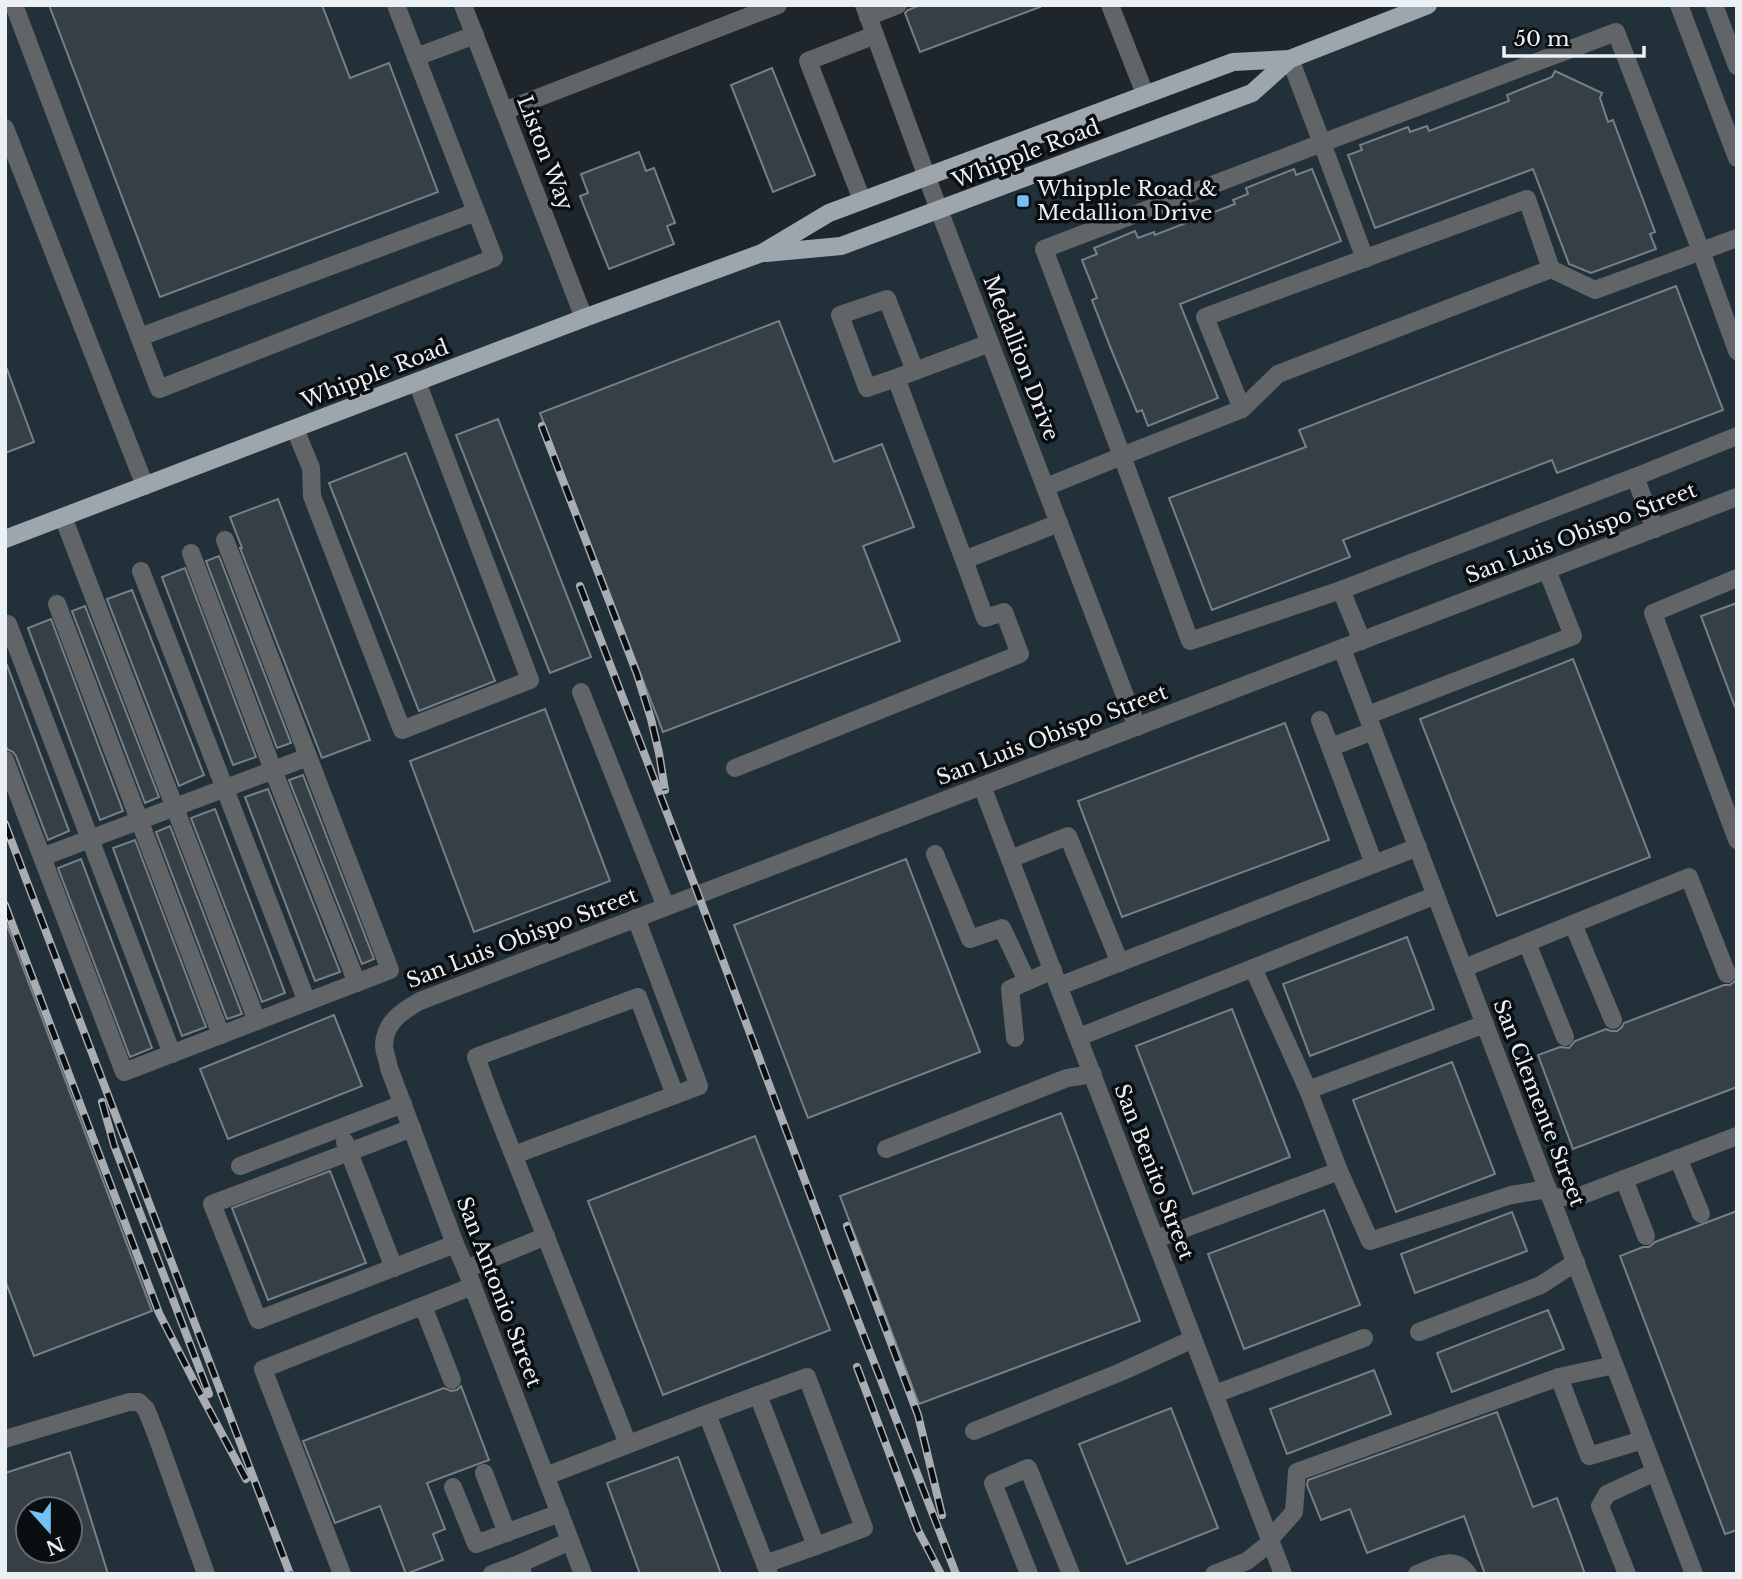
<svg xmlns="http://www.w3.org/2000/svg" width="1742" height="1579" viewBox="0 0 1742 1579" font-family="'Libre Baskerville',serif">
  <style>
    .built { fill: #22303a; fill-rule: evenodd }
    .building { fill: #373f46; stroke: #778087; stroke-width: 2; fill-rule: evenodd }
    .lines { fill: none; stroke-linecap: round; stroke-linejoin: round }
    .minor { stroke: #616568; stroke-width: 18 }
    .major { stroke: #9da6ac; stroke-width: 18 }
    .rail-casing { stroke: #a7adb2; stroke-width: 8 }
    .rail { stroke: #0b0e11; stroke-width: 5; stroke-dasharray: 16; stroke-linecap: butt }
    .poi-dot { fill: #73c0f6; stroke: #0b0e11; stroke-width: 2.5 }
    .labels { text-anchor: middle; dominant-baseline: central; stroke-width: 7; stroke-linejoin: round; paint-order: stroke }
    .street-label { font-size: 21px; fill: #ebf0f4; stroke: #0b0e11 }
    .poi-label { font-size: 21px; fill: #ebf0f4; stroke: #0b0e11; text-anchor: start }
  </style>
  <rect width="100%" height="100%" fill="#1e262c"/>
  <!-- built -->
  <path class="built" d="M5,5H463L585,318L762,253L841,246L1252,93L1290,59L1429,5H1737V1574H5ZM28,1509H70V1551H28Z"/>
  <!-- building -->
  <g class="building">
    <path d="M49,5H322L350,78L389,63L438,192L160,297Z"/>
    <path d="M920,5H1040V7L920,52L905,13L908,10Z"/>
    <path d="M772,68L815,175L773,192L731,85Z"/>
    <path d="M1555,71L1602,93L1600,98L1608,122L1613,120L1655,232L1650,234L1656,249L1591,273L1569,264L1533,169L1375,228L1348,155L1362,150L1360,145L1408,127L1410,132L1427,126L1429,131L1509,101L1507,95L1552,77Z"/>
    <path d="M639,152L646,171L654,168L675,223L667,226L674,244L609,269L580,196L588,193L581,174Z"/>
    <path d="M1294,169L1296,175L1312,169L1341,241L1180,304L1218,398L1148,426L1142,410L1137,412L1111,349L1092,300L1097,298L1082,260L1097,254L1094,248L1135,231L1138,238L1154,232L1155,235L1235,204L1233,200L1248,194L1246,188Z"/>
    <path d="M1676,286L1723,410L1557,473L1552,460L1343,540L1350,557L1212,610L1169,498L1306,447L1299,430Z"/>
    <path d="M779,321L834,462L882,444L914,527L863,546L900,641L663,732L540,413Z"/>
    <path d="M7,369L34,442L5,453V370Z"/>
    <path d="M498,419L591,657L550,673L456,435Z"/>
    <path d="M406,453L495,681L419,711L329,483Z"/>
    <path d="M278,499L370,740L322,758L240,548H242L230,517Z"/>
    <path d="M219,556L291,743L277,748L206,561Z"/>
    <path d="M185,568L256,757L233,765L162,577Z"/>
    <path d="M132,590L204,775L179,786L107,599Z"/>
    <path d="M1737,603V707H1735L1701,616Z"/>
    <path d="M85,606L159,797L145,803L72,611Z"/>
    <path d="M51,619L123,811L100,820L28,628Z"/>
    <path d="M1573,659L1650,857L1497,916L1420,719Z"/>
    <path d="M5,665H7L69,831L48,840L16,756L13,752L7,749L5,743Z"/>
    <path d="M545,709L610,881L474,932L410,761Z"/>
    <path d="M1285,723L1329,840L1122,917L1078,801Z"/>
    <path d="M303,775L374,959L362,964L289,780Z"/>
    <path d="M268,789L340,972L315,981L245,797Z"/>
    <path d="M215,809L285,993L262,1002L191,818Z"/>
    <path d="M170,826L242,1014L227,1019L156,832Z"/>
    <path d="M135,840L206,1027L182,1036L113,848Z"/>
    <path d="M81,859L152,1048L130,1057L58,868Z"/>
    <path d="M906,859L980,1052L808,1118L734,925Z"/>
    <path d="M5,925H7L152,1311L34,1356L5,1280Z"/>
    <path d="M1407,937L1434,1009L1310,1056L1283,984Z"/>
    <path d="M1736,980L1737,1087L1573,1149L1538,1055L1560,1047L1569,1048L1575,1041L1606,1029L1611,1031H1617L1622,1027L1624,1023L1724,985H1730Z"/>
    <path d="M1232,1009L1290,1157L1193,1194L1136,1046Z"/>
    <path d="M334,1015L362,1086L228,1139L200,1069Z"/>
    <path d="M1452,1062L1495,1174L1396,1212L1353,1100Z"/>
    <path d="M1061,1113L1140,1321L919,1404L840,1196Z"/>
    <path d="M755,1136L830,1330L663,1395L588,1201Z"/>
    <path d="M330,1171L366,1263L268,1300L232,1208Z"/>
    <path d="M1324,1210L1360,1305L1244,1349L1208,1254Z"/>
    <path d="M1737,1211V1530L1725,1534L1620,1256L1643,1247H1649L1655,1242Z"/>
    <path d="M1512,1212L1527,1251L1415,1293L1401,1254Z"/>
    <path d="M1548,1310L1564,1349L1452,1392L1437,1353Z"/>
    <path d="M1374,1370L1391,1414L1287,1454L1270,1409Z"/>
    <path d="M461,1386L489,1460L427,1483L445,1529L433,1534L443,1560L406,1574L380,1506L335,1523L303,1441L444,1388L451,1391L457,1390Z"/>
    <path d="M1171,1408L1218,1528L1127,1564L1079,1444Z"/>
    <path d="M1497,1412L1533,1507L1557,1498L1585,1574H1485L1464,1516L1367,1553L1350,1509L1321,1520L1307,1485L1308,1480Z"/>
    <path d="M70,1452L108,1574H5V1473ZM28,1509H70V1551H28Z"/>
    <path d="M678,1457L721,1574H640L607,1483Z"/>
  </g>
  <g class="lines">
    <!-- minor -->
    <g class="minor">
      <path d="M14,5L159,389L494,258L416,57"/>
      <path d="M396,5L416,57L475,35"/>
      <path d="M463,5L584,318"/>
      <path d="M864,5L939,210L1137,727"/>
      <path d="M1110,5L1145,94"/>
      <path d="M1679,5L1737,158"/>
      <path d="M1714,5L1737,66"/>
      <path d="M868,17L898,5"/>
      <path d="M1290,59L1322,143L1044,249L1122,456L1242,409L1205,317L1527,199L1551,269L1595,290L1737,238"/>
      <path d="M504,111L778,5"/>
      <path d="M5,128L145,486"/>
      <path d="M862,200L808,61L875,35"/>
      <path d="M1365,259L1322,143L1616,32L1701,251L1737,351"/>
      <path d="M140,337L476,212"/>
      <path d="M915,371L990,343"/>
      <path d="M896,378L915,371L887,299L840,315L867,388L896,378L964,560L1059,523"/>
      <path d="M1242,409L1278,374L1551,269"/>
      <path d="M295,429L311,468L312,496L402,730L530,680L417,382"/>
      <path d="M1635,477L1737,436"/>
      <path d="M1046,487L1122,456L1190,641L1341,590"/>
      <path d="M63,517L257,1021"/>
      <path d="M191,553L273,770L357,983"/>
      <path d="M141,571L307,1002"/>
      <path d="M1737,578L1653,613L1737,840"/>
      <path d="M57,604L221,1035"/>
      <path d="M8,624L172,1054"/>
      <path d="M1362,641L1341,590L1635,477L1655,529"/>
      <path d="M1342,649L1694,1574"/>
      <path d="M581,692L666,907"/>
      <path d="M1368,715L1573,636L1547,570"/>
      <path d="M1320,720L1374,864"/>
      <path d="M1331,747L1373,731"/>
      <path d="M5,760L124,1072L390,970L225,540"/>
      <path d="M735,768L1020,654L1004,612L985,618L964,560"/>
      <path d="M982,786L1283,1574"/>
      <path d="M935,854L970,939L1002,928L1027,981"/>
      <path d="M42,857L308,757"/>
      <path d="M1010,859L1068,836L1120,963"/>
      <path d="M636,918L699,1086L675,1095"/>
      <path d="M1573,924L1613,1020"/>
      <path d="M1527,943L1565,1037"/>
      <path d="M1464,968L1689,877L1727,974"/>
      <path d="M1059,986L1418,847"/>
      <path d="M1079,1037L1253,968"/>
      <path d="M1015,1038L1010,989L1053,970"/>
      <path d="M1308,1090L1253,968L1436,895"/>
      <path d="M412,1128L212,1204L258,1320L455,1244"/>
      <path d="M345,1142L394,1268"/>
      <path d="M886,1149L1067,1078L1093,1074"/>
      <path d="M514,1155L675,1095L638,997L476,1057L494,1106L628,1444"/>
      <path d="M1678,1158L1701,1214"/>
      <path d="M240,1166L403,1104"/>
      <path d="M1339,1171L1308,1090L1485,1024"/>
      <path d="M1624,1179L1646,1236"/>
      <path d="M1551,1198L1580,1196L1737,1136"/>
      <path d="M1156,1239L1339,1171L1370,1241L1511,1195L1548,1189"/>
      <path d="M466,1269L546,1236"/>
      <path d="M423,1306L452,1380"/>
      <path d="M1419,1332L1541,1285L1576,1262"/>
      <path d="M1614,1365L1559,1377L1589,1456L1643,1440"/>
      <path d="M1215,1394L1364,1338"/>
      <path d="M758,1395L807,1377L864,1528L816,1546"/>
      <path d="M707,1414L758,1395L816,1546L765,1564"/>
      <path d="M974,1431L1121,1372L1193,1339"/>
      <path d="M5,1439L129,1402H139L146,1409L156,1434L206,1574"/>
      <path d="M484,1473L507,1533"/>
      <path d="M546,1476L707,1414L769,1574"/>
      <path d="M453,1487L476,1544L560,1513"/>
      <path d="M1270,1539L1294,1512L1297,1472L1559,1377"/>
      <path d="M342,1574L263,1369L473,1286"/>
      <path d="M492,1574L519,1564"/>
      <path d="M523,1574L519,1564L570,1541"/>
      <path d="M583,1574L466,1269L455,1244L389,1068C388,1061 384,1052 384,1045C385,1022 402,1011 420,1001L1737,497"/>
      <path d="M1029,1574L993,1483L1028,1468L1071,1574"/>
      <path d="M1214,1574L1247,1561L1271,1542"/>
      <path d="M1417,1574C1435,1567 1454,1554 1468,1574"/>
      <path d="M1627,1574L1600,1506L1607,1494L1655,1472"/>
    </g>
    <!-- major -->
    <g class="major">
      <path d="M766,253L841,246L1252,93L1290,59"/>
      <path d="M5,539L584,318L762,253L829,213L1233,62L1290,59L1428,5"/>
    </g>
    <defs>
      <g id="rail">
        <path d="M542,426L637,674L651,719L659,753L665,790"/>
        <path d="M580,586L698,894L836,1264L956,1574"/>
        <path d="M5,824L290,1574"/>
        <path d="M5,905L159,1313L200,1393L246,1479"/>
        <path d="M102,1102L114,1145L209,1394"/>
        <path d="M847,1226L918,1415L942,1515"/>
        <path d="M857,1367L918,1530L941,1574"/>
      </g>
    </defs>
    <!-- rail casing -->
    <use href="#rail" class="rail-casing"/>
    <!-- rail -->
    <use href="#rail" class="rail"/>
  </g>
  <!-- markers -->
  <rect class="poi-dot" x="1016" y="194" width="14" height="14" rx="3.5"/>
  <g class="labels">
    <!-- street labels -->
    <g class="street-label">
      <text transform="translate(545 153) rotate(69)">Liston Way</text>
      <text transform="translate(1026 154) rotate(-21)">Whipple Road</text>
      <text transform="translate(1021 358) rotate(69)">Medallion Drive</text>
      <text transform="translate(375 374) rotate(-21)">Whipple Road</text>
      <text transform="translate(1581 533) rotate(-21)">San Luis Obispo Street</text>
      <text transform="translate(1052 735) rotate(-21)">San Luis Obispo Street</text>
      <text transform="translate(522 938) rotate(-21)">San Luis Obispo Street</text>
      <text transform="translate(1539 1103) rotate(69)">San Clemente Street</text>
      <text transform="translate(1154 1172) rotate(69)">San Benito Street</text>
      <text transform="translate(499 1292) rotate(69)">San Antonio Street</text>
    </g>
    <!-- poi labels -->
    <g class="poi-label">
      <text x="1037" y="189">Whipple Road &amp;<tspan x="1037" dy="24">Medallion Drive</tspan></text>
    </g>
  </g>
  <!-- border -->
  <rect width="1742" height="1579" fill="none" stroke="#ebf0f4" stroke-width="14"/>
  <!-- north arrow -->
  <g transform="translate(49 1530) rotate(159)"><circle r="33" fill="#0b0e11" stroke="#65686c" stroke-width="2"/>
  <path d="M0-5L12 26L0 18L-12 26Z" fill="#73c0f6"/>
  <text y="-10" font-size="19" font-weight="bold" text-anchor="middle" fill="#ebf0f4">N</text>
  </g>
  <!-- scale -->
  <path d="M1504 46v10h140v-10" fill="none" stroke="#ebf0f4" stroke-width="3.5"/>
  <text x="1514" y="46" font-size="21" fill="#ebf0f4" stroke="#0b0e11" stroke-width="5" paint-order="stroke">50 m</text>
</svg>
